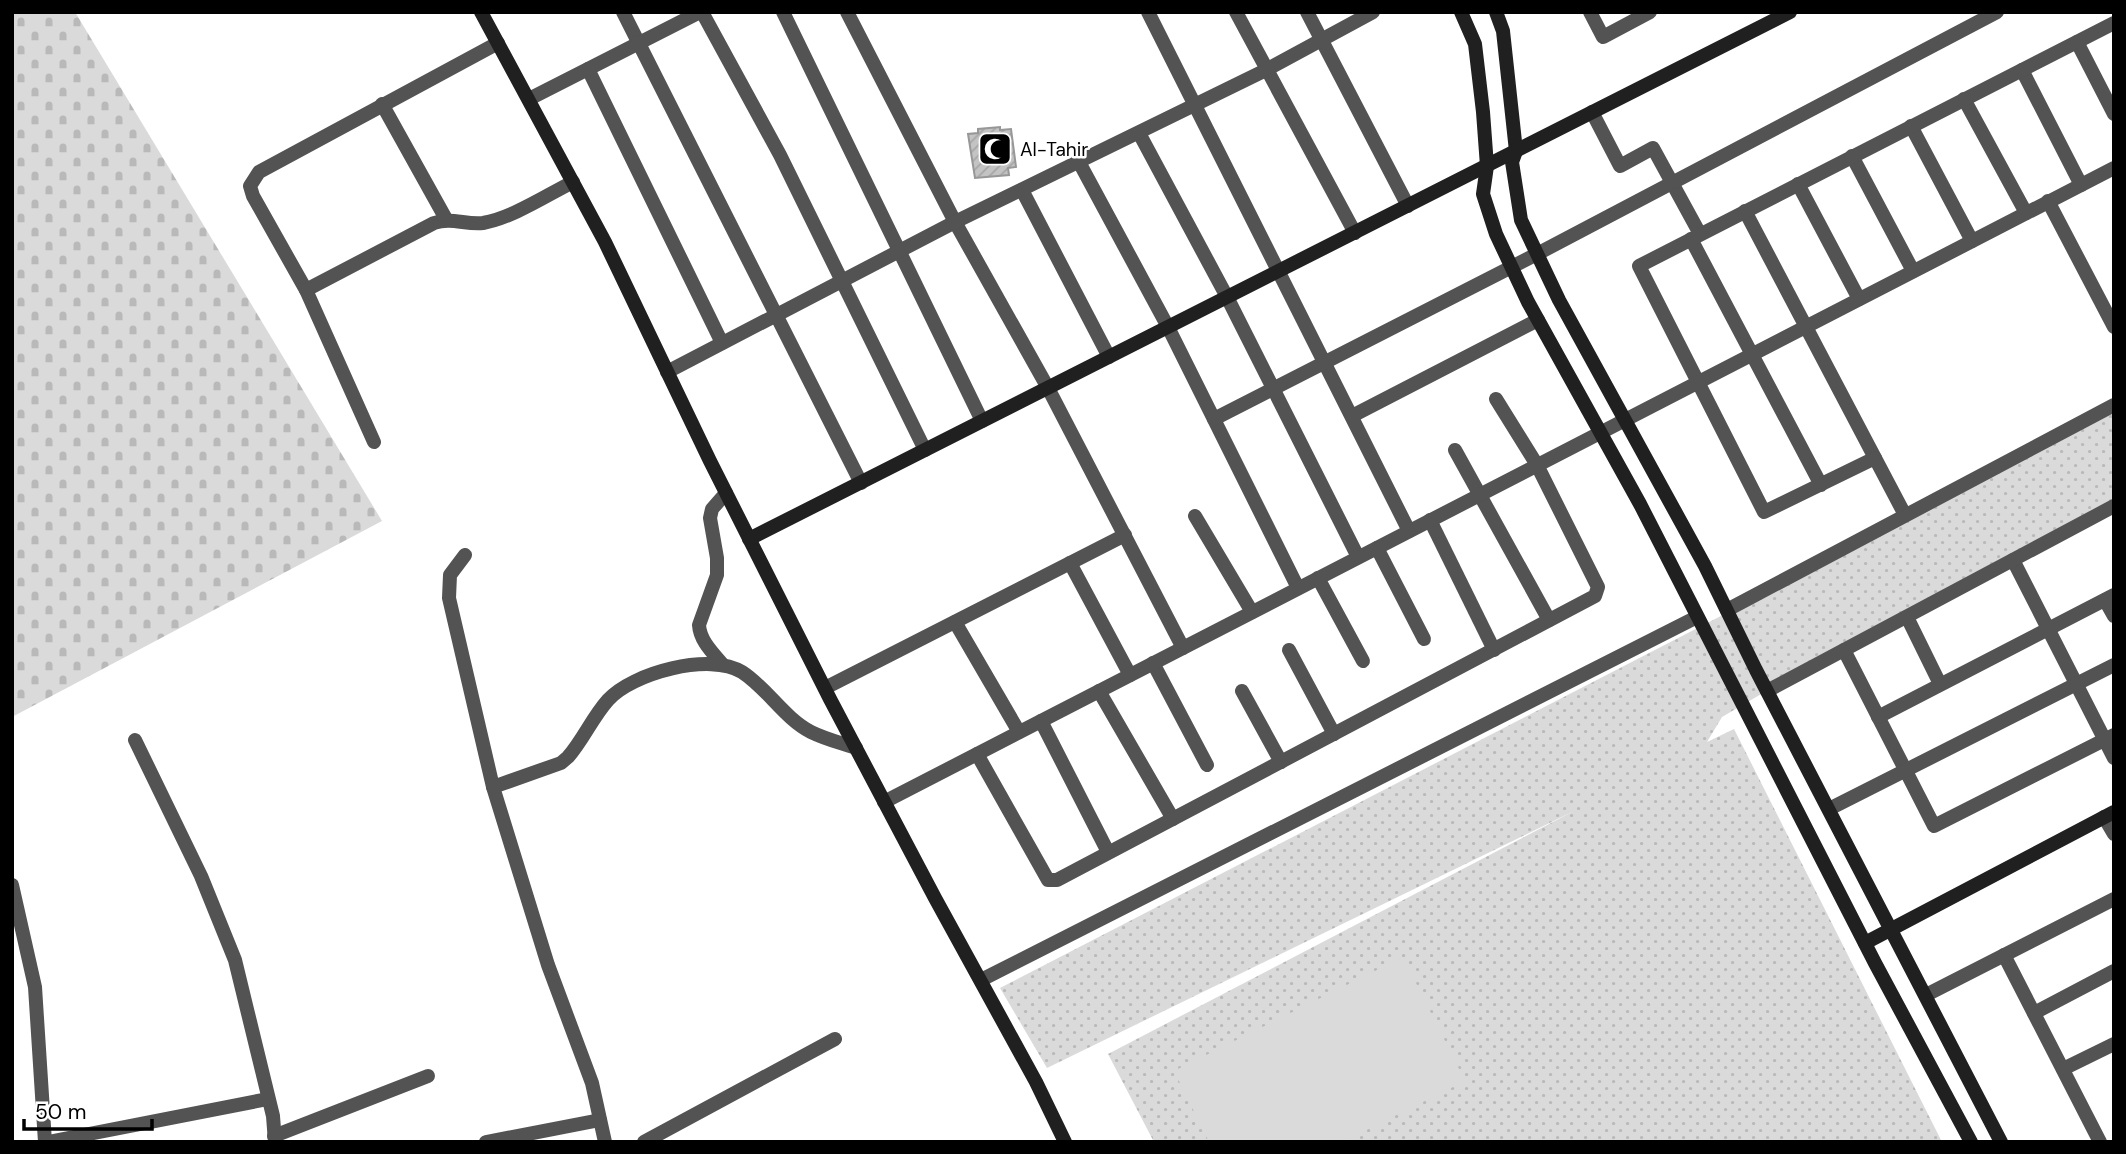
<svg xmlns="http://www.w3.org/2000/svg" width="2126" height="1154" viewBox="0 0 2126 1154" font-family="'DM Sans',sans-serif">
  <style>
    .grass { fill: url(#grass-dots) }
    .cemetery { fill: url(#cemetery-stones) }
    .pitch { fill: #dadada }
    .building { fill: url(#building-hatch); stroke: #979797; stroke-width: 2 }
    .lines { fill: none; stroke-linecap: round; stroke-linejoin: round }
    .street { stroke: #535353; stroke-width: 14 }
    .secondary { stroke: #202020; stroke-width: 14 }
    .labels { text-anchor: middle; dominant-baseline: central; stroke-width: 5; stroke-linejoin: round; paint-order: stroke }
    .poi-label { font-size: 19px; fill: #000; stroke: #fff; text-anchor: start }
  </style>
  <defs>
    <pattern id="grass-dots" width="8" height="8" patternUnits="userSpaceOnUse" patternTransform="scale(1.75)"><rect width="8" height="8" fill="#dadada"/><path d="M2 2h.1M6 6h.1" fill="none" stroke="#b9b9b9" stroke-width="1.8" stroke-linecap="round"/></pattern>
    <pattern id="cemetery-stones" width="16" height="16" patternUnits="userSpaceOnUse" patternTransform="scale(1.75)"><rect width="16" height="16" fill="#dadada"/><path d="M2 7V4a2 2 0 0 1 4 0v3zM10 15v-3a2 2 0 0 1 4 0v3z" fill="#b9b9b9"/></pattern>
    <pattern id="building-hatch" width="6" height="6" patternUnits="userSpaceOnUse" patternTransform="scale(1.75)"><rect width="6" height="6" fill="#c3c3c3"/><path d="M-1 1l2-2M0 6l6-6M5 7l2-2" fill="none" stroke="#a6a6a6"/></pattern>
  </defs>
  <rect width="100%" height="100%" fill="#fff"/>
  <!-- grass -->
  <path class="grass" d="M2114,413V502L1841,647L1722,717L1707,742L1734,729L1942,1142H1154L1108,1054L1574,811L1047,1068L1000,988Z"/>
  <!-- cemetery -->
  <path class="cemetery" d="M12,12H75L382,521L12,717Z"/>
  <!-- pitch -->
  <path class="pitch" d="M1403,957L1465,1081L1342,1142H1209L1174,1071Z"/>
  <!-- building -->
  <path class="building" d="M1000,127V130L1011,129L1016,167L1008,168L1009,175L975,178L968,134L978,133V129Z"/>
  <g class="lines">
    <!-- street -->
    <g class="street">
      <path d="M623,12L861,483"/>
      <path d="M702,12L780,155L925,450"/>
      <path d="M783,12L982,421"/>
      <path d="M847,12L955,222L1048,388L1183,648"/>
      <path d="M1148,12L1409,531"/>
      <path d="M1236,12L1355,233"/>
      <path d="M1307,12L1408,206"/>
      <path d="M1590,12L1603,37L1650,12"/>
      <path d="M2077,42L2114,114"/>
      <path d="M588,69L722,343"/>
      <path d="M2022,70L2081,185"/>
      <path d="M529,99L700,12"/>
      <path d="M1964,99L2026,213"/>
      <path d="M382,104L446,219"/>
      <path d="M1592,112L1620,166L1653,148L1700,234"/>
      <path d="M1911,126L1972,241"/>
      <path d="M1139,133L1227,297L1358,557"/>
      <path d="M1852,156L1913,271"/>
      <path d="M1079,162L1168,327L1298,588"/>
      <path d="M1798,184L1859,299"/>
      <path d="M1022,190L1109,357"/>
      <path d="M2048,201L2114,327"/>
      <path d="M1745,211L1905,515"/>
      <path d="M1691,239L1821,485"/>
      <path d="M306,290L434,223C451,217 466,225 483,223C512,218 547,195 573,182"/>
      <path d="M667,372L955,222L1266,70L1373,12"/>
      <path d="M1352,416L1538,320"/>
      <path d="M1214,419L1537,254L1997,12"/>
      <path d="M374,442L306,290L253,196L250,186L259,172L498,43"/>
      <path d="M1455,450L1549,620"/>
      <path d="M1875,458L1764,512L1639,266L2114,23"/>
      <path d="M1195,516L1252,612"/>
      <path d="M1430,520L1494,650"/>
      <path d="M1377,548L1424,639"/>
      <path d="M465,555L450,575L449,598L493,787L548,965L592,1083L605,1142"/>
      <path d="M2013,560L2114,758"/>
      <path d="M1070,563L1130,675"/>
      <path d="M1318,578L1363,661"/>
      <path d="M2105,600L2114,616"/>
      <path d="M1727,610L2114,405"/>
      <path d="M1907,617L1940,684"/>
      <path d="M955,622L1019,732"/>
      <path d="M1289,650L1334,734"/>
      <path d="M1844,650L1934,826L2114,735"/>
      <path d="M1153,663L1207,765"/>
      <path d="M723,665C713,653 700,641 699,625L717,575V558L710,518L712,509L726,493"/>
      <path d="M825,688L1125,535"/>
      <path d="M1099,691L1173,819"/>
      <path d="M1242,691L1281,762"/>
      <path d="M1767,691L2114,506"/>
      <path d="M1878,717L2114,595"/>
      <path d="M1041,721L1108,852"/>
      <path d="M135,740L201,876L235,960L273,1116L275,1142"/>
      <path d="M977,754L1048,880H1057L1595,596L1598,587L1537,465L1496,399"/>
      <path d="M493,787L561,763L568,757C583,740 592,718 608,700C632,673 710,652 742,672C767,688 784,718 811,732C825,739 841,743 856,748"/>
      <path d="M884,802L2114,168"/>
      <path d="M1829,809L2114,665"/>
      <path d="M2104,817L2114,834"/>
      <path d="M12,885L35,987L45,1142"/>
      <path d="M2004,955L2100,1142"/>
      <path d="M981,980L1697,617"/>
      <path d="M1926,995L2114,899"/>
      <path d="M2034,1013L2114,971"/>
      <path d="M2063,1069L2114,1044"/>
      <path d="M274,1136L428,1076"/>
      <path d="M48,1142L268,1099"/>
      <path d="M486,1142L600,1120"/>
      <path d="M644,1142L835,1039"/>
    </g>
    <!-- secondary -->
    <g class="secondary">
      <path d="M481,12L605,242L710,461L830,699L935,898L1036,1082L1065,1142"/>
      <path d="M1461,12L1475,44L1483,112L1487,166L1483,194L1496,234L1528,302L1640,504L1875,963L1971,1142"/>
      <path d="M1496,12L1503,31L1516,151L1512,162L1521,220L1559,300L1705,566L1756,670L2001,1142"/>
      <path d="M749,539L1790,12"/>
      <path d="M1865,943L2114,812"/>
    </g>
  </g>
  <!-- icons -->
  <defs>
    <symbol id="mosque-square" viewBox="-11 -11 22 22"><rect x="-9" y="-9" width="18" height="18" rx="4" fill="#000" stroke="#fff"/><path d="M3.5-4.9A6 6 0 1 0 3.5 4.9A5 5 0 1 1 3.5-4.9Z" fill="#fff"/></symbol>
  </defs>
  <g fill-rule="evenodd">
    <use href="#mosque-square" x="976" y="130" width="38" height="38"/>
  </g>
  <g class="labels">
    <!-- poi labels -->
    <g class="poi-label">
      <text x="1020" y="149">Al-Tahir</text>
    </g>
  </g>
  <!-- border -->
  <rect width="2126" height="1154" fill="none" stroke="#000000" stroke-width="28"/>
  <!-- scale -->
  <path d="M24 1119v10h128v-10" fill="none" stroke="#000000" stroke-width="3.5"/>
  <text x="35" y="1119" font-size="21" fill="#000000" stroke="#ffffff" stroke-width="5" paint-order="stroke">50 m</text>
</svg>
